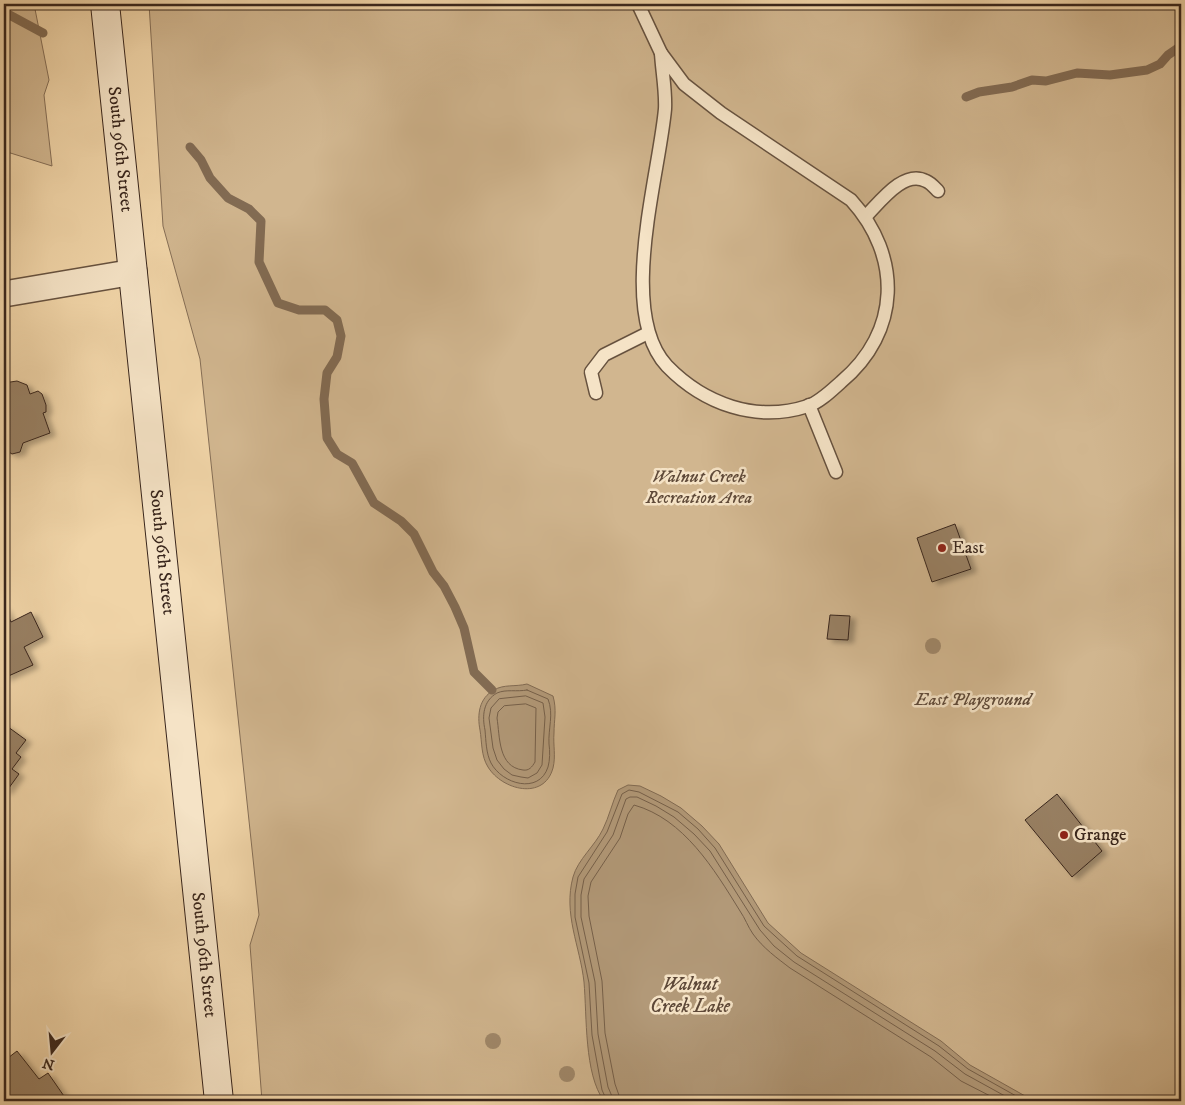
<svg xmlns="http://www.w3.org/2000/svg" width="1185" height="1105" viewBox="0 0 1185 1105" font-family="'IM FELL DW Pica',serif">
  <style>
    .green { fill: #d1b68f; stroke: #856e56 }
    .water { fill: #b29978; stroke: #826b53 }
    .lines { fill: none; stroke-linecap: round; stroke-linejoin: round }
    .shore { stroke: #76604a; stroke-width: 1 }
    .stream { stroke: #826b53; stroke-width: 9 }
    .building { fill: #988064; stroke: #39261c; filter: url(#shadow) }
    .lane-casing { stroke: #67523f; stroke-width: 15 }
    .street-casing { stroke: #67523f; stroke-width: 28 }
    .secondary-casing { stroke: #39261c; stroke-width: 30 }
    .lane { stroke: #f5e3c6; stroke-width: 12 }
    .street { stroke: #f5e3c6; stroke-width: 25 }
    .secondary { stroke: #f5e3c6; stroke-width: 28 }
    .tree { fill: #a0886a }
    .poi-dot { fill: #8f2418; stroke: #f5e3c6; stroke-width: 2 }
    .labels { text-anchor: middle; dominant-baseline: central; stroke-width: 5; stroke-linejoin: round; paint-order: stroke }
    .street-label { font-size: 18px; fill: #39261c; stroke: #f5e3c6 }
    .park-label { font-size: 18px; font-style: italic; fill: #5f4a39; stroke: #f5e3c6 }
    .poi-label { font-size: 18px; fill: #39261c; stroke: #f5e3c6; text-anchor: start }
    .water-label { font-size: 19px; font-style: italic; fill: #5d4838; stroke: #f5e3c6 }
  </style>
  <defs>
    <filter id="shadow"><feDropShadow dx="5.5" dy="3" stdDeviation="2.5" flood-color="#0004"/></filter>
  </defs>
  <rect width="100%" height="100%" fill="#f0d4a7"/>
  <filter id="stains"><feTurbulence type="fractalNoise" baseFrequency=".004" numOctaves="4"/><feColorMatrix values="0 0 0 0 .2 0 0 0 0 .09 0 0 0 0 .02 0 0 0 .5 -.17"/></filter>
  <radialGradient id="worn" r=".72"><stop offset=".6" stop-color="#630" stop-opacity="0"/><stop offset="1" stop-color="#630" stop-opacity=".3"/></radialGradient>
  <!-- green -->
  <g class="green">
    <path d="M4,4H34L49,80L44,95L52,166L4,151Z"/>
    <path d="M149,4H1181V1101H262L250,945L259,915L200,359L163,226Z"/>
  </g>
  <!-- water -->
  <g class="water">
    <path d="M527,684L553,696C557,710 554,720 554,733C553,745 556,756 553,768C544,801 502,790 488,767C481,756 482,742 480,730C477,715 479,698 494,690C504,684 515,687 527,684Z"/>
    <path d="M628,785L640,786L661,796L681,808L702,826L719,844L768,923L801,953L941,1041L970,1065L1034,1101H604C584,1074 587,1016 584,982C580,946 563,914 573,877C578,859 595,846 603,829C609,817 612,803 618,790Z"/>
  </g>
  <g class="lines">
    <!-- shore -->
    <g class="shore">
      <path d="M527,690L548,699C554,714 548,729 549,744C550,751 550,760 548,767C539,795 502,784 491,763C486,753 486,741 485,730C482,716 483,701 497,693C506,689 517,692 527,690Z"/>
      <path d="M526,696L543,703L545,717L542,765L537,773L528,778L521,777L512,775L504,769L497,760L493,748L489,718L491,708L499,699Z"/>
      <path d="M526,704L536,708L535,762C532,767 529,771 523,770C498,767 500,737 497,718L498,712L504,706Z"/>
      <path d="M607,1101L602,1090L592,1035L589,983L575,917V894L578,877L607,832L622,794L629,790L639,792L678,812L698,829L715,848L764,926L797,956L939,1046L968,1069L1025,1101"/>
      <path d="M614,1101L608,1087L598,1034L595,982L581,917V895L584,879L613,835L626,799L630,797H637L656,806L674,817L694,834L710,851L760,930L774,946L794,962L935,1051L965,1074L1014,1101"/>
      <path d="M621,1101L615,1084L605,1033L602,981L589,916L588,896L591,882L620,838L628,814L634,805C684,819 714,869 740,911C745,918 748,927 753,934C763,948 777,958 790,968L931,1057L961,1081L1000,1101"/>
    </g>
    <!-- stream -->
    <g class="stream">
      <path d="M4,12L43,33"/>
      <path d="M966,97L979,92L1012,87L1032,80L1046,81L1077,73L1110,75L1147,70L1160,64L1168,55L1181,46"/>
      <path d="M190,147L201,160L210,178L228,198L249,209L261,221L259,262L278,303L299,310H325L337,320L341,336L337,357L327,373L324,399L327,438L337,454L352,463L374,503L401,521L414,534L433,572L444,586L455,607L464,628L474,672L492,690"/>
    </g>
  </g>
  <!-- building -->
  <g class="building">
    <path d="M17,381L27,385L30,394L38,391L42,394L46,405V412L43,413L50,433L23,443L20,452L12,454L4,449V383Z"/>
    <path d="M955,524L971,569L932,582L917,538Z"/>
    <path d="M4,607L11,622L31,612L43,637L24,647L33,665L4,678Z"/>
    <path d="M830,615L850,616L848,640L827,639Z"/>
    <path d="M4,724L26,740L16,753L21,757L12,769L19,774L6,792L4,790Z"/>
    <path d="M1057,794L1102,851L1072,877L1025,820Z"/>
    <path d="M17,1051L39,1079L48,1073L66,1099L63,1101H4V1061Z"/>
  </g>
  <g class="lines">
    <defs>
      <g id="lane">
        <path d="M638,4L661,53"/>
        <path d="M661,53L684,84L721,113L851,200C902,256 901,332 841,382C832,390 820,402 808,406C756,423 704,404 667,366C617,313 659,176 665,109C666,91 662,71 661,53Z"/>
        <path d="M866,216C880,202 904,169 926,181C931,183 935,188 938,191"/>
        <path d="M596,393L591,372L604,355L648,333"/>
        <path d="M809,405L836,472"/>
      </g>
      <path id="street" d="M4,294L134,272"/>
      <g id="secondary">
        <path id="s1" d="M105,4L219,1101"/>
      </g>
    </defs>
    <!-- lane casing -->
    <use href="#lane" class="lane-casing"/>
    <!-- street casing -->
    <use href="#street" class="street-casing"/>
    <!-- secondary casing -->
    <use href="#secondary" class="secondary-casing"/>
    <!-- lane -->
    <use href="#lane" class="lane"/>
    <!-- street -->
    <use href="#street" class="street"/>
    <!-- secondary -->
    <use href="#secondary" class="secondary"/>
  </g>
  <!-- trees -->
  <g class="tree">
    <circle cx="933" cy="646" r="8"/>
    <circle cx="493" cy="1041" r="8"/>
    <circle cx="567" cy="1074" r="8"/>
  </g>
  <!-- markers -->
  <g class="poi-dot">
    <circle cx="942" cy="548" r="5"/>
    <circle cx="1064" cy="835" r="5"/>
  </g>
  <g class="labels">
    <!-- street labels -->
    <g class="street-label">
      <text stroke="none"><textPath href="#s1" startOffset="146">South 96th Street</textPath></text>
      <text stroke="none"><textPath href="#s1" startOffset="551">South 96th Street</textPath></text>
      <text stroke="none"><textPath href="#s1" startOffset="956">South 96th Street</textPath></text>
    </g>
    <!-- park labels -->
    <g class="park-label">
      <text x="699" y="477">Walnut Creek<tspan x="699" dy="21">Recreation Area</tspan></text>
      <text x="973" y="700">East Playground</text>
    </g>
    <!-- poi labels -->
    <g class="poi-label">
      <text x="952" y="548">East</text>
      <text x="1074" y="835">Grange</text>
    </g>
    <!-- water labels -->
    <g class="water-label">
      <text x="690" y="984">Walnut<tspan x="690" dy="22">Creek Lake</tspan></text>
    </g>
  </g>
  <!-- margin -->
  <rect width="1185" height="1105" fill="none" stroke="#f0d4a7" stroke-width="20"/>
  <rect x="5" y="5" width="1175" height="1095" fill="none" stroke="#39261c" stroke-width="2.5"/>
  <rect x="10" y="10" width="1165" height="1085" fill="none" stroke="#39261c"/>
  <!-- north arrow -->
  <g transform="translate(52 1052) rotate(196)" stroke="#f5e3c6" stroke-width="4" paint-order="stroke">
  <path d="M0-4L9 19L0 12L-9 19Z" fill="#39261c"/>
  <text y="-8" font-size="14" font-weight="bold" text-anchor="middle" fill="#39261c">N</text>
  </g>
  <rect width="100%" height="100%" filter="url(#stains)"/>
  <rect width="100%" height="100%" fill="url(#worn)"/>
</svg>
